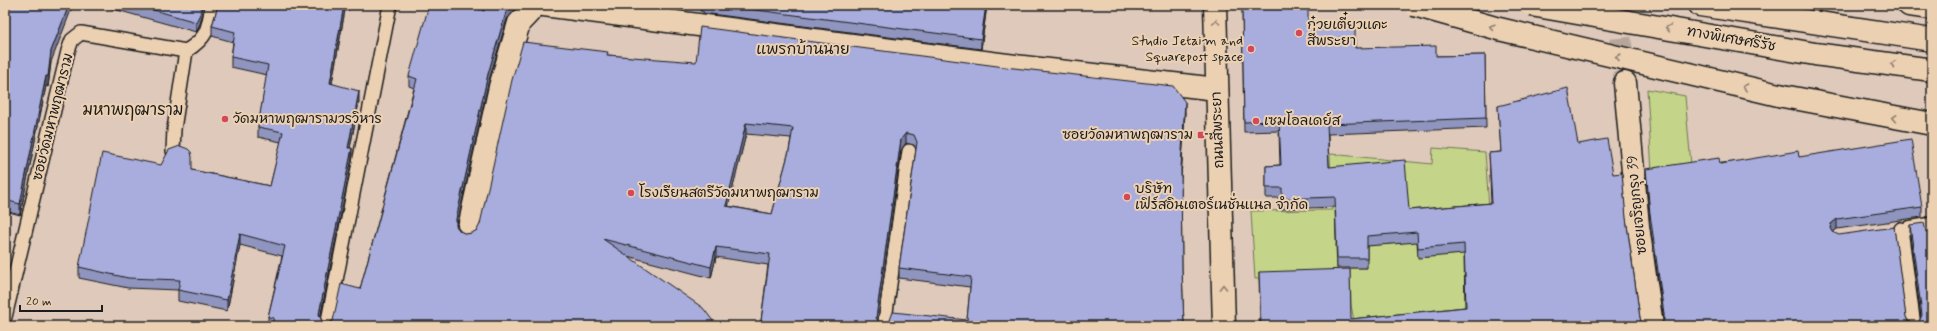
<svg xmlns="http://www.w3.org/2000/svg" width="1937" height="331" viewBox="0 0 1937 331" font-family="Mynerve,'Playpen Sans Thai',sans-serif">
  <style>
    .built { fill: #cec1c6 }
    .green { fill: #c4d589; stroke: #707852 }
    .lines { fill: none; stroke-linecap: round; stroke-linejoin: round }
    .street-tunnel { stroke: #b7a69b; stroke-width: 22; stroke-dasharray: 22 11; stroke-linecap: butt }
    .lane-casing { stroke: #1c1c1c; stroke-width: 16 }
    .street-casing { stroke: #1c1c1c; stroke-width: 25 }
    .secondary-casing { stroke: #1c1c1c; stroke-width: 25 }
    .highway-casing { stroke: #1c1c1c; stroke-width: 25 }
    .lane { stroke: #ebd0b2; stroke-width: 13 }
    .street { stroke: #ebd0b2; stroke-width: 22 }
    .secondary { stroke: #ebd0b2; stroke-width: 22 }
    .highway { stroke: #ebd0b2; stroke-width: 22 }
    .highway-bridge-casing { stroke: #1c1c1c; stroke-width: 25; stroke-linecap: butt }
    .highway-bridge { stroke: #ebd0b2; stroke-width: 22 }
    .wall { fill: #9095bf; stroke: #1c1c1c; fill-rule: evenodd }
    .shaded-wall { fill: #76799b; stroke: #1c1c1c }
    .building { fill: #a8adde; stroke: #1c1c1c; fill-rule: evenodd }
    .oneway { stroke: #8e7f6e }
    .poi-dot { fill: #d1495b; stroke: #ebd0b2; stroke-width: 1.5 }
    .labels { text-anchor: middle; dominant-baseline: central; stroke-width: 4; stroke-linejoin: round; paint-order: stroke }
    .poi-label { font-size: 14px; fill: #1c1c1c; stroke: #ebd0b2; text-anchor: start }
    .street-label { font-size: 14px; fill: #1c1c1c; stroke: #ebd0b2 }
    .neighbourhood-label { font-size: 15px; fill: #1c1c1c; stroke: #ebd0b2 }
    .quarter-label { font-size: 16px; fill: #1c1c1c; stroke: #ebd0b2 }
  </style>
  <rect width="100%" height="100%" fill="#dec9bb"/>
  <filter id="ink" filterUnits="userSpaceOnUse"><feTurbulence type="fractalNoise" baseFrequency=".025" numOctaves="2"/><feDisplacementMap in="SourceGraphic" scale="8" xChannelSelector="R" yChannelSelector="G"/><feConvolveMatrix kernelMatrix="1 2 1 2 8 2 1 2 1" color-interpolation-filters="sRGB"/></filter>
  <g filter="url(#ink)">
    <!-- built -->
    <path class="built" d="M606,5H808L802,30Z"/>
    <!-- green -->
    <g class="green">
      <path d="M1647,89L1685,96L1691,165L1652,172Z"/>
      <path d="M1433,148L1485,152L1492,248L1465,316L1355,326L1351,305L1350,268H1367L1336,244L1337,276L1255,279L1251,211L1332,210L1330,154L1432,164Z"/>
    </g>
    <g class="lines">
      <!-- street-tunnel -->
      <path class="street-tunnel" d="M1617,5L1625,83"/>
      <defs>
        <g id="lane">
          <path d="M173,151L174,129L186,51"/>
          <path d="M1908,228L1932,224"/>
          <path d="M1901,229L1914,326"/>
          <path d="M5,317L68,51L72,40L81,33L186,51C208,37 208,29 212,5"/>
          <path d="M327,326L390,5"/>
          <path d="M884,326L909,151"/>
        </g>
        <g id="street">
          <path d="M544,5L1007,65L1217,89"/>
          <path d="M1700,5L1932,40"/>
          <path d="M1625,83L1638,226L1652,326"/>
          <path d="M468,232L500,87L519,23L536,5"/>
        </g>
        <path id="secondary" d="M1215,5L1224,326"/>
        <g id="highway">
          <path d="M1909,5L1932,8"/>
          <path d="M1783,96L1932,124"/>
        </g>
      </defs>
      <!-- lane casing -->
      <use href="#lane" class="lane-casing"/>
      <!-- street casing -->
      <use href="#street" class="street-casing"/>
      <!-- secondary casing -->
      <use href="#secondary" class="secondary-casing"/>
      <!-- highway casing -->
      <use href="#highway" class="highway-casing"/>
      <!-- lane -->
      <use href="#lane" class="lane"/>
      <!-- street -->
      <use href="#street" class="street"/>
      <!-- secondary -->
      <use href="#secondary" class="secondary"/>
      <!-- highway -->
      <use href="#highway" class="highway"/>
      <defs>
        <g id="highway-bridge">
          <path d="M1414,5L1499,29L1783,96"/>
          <path d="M1531,5L1815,54L1932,70"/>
        </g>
      </defs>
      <!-- highway-bridge casing -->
      <use href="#highway-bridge" class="highway-bridge-casing"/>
      <!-- highway-bridge -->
      <use href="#highway-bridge" class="highway-bridge"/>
    </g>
    <!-- wall -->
    <g class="wall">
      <path d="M5,5L51,62L48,87L46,86L20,215L5,211Z"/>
      <path d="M99,5H205L200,24L196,32Z"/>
      <path d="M218,5H350L348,11L345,10L332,83L359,102L350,148L352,159L320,318L322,322L329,323L333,321L360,289L414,88L409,86V76L484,11L486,5H519L507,19L488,84L457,226L460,231L466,234L472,233L477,230L608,55L1185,112L1181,177L1182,269L1184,326H761V321L768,265L716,257L711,278L627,256L714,326H268V317L282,256L240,245L227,311L178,301V290L128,288L79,278V267L161,165L192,170L270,186L281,142L258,137V127L267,75L231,67V57L233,42L212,36V26ZM746,134L791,138L789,151L772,214L728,206ZM906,143L914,145L916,149L899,268V278L970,287L967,320L887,323L879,322L878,320L901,150Z"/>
      <path d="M700,5H987L981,49L703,13V11H700Z"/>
      <path d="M1242,5L1308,22L1355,48L1436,56L1485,55L1486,128L1328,134L1329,167L1409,210L1491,203L1489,153L1501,152L1498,106L1578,144L1613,174L1626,218L1640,318L1642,324L1645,326H1260L1259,272L1351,319L1465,307L1464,254L1418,258L1417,242L1367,246V268H1337L1335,207L1282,209V198H1266V166L1280,165L1279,131L1244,132Z"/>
      <path d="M1799,157L1922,207V217L1837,229L1833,232L1906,317L1908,321L1915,324L1919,322L1921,317L1910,235V225L1926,232L1932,326L1660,325L1664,320L1650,225L1646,179V169Z"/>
    </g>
    <!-- shaded-wall -->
    <g class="shaded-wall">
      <path d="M69,5H73L51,62L48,87V76L51,51Z"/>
      <path d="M202,5H205L200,24L196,32V22Z"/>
      <path d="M344,5H345V10L330,93V83Z"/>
      <path d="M510,5H519L507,19L488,84L456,229V219L488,74L507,9Z"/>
      <path d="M986,5H987L981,49V39Z"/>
      <path d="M46,76V86L20,215V204Z"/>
      <path d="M359,91V102L348,158V148Z"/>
      <path d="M1185,102V112L1181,178V168Z"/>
      <path d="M746,123V134L726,216V206Z"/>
      <path d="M906,133V143L901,150L877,326L876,318L901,139Z"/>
      <path d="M352,148V159L319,324V314Z"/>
      <path d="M1837,219V229L1831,234L1830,228L1831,224Z"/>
      <path d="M240,234V245L227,311V300Z"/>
      <path d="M716,247V257L711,278V267Z"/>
    </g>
    <!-- building -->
    <g class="building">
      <path d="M5,5H69L51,51L48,76H46L20,204L5,200Z"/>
      <path d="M136,5H202L200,14L196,22Z"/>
      <path d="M218,5H344L330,83L359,91L348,148H352L319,314L322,322L329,323L333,321L341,284L360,289L417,79L409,76L429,5H469L484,11L486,5H510L507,9L488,74L456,219V226L460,231L466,234L472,233L477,230L480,224L512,80L523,42L608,52L607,55L696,62L700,27L1005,67L1173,86L1185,102L1181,168L1182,269L1184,326H799L761,321L770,254L716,247L711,267L603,239L703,308L713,321L714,326H272L274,318L268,317L285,246L240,234L227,300L178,290L180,280L128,278L79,267L102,153L161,165L169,150L180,146L188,149L191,152L192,157V170L270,186L283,132L258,127L268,65L231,57L235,32L212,26ZM746,123L793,128L789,151L772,214L726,206ZM906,133L914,135L917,142L899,268L971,277L967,320L893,312L890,320L887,323L879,322L876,318L901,139Z"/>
      <path d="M717,5H986L981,39Z"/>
      <path d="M1242,5H1280L1308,10V22L1355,21V48L1436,46V56L1485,55L1486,118L1327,124L1329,167L1405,160L1409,210L1492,203L1489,153L1501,152L1498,106L1568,88L1578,144L1607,139L1613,174L1622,173L1626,218L1640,318L1642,324L1645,326H1261L1259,272L1350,269L1351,319L1466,307L1464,244L1418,248L1417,232L1367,236V258H1337L1335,197L1282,199V188H1266V166L1281,165L1279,121L1244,122Z"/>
      <path d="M1911,139L1922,207L1837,219L1831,224L1830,228L1832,232L1839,235L1894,227L1906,317L1908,321L1915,324L1919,322L1922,315L1910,225L1924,223L1926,232L1932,231V326H1659L1660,325L1664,320V314L1650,214L1646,169L1719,158L1720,164L1798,151L1799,157Z"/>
    </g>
    <!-- one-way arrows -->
    <defs><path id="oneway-chevron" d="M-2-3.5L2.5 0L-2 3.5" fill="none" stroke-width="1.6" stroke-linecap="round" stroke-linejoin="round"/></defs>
    <g class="oneway">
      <use href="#oneway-chevron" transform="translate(1216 22) rotate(-91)"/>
      <use href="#oneway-chevron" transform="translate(1492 27) rotate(-164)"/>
      <use href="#oneway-chevron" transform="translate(1668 28) rotate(-170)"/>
      <use href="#oneway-chevron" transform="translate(1618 57) rotate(-167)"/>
      <use href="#oneway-chevron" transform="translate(1893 64) rotate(-172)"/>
      <use href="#oneway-chevron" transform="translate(1745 87) rotate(-167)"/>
      <use href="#oneway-chevron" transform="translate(1894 118) rotate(-169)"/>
      <use href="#oneway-chevron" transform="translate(1223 287) rotate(-91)"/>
    </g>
  </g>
  <!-- markers -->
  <g class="poi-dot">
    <circle cx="1299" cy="33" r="4"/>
    <circle cx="1251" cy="49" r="4"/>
    <circle cx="225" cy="119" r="4"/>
    <circle cx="1256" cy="121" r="4"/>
    <rect x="1197" y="131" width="8" height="8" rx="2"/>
    <circle cx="631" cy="193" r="4"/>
    <circle cx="1127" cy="197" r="4"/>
  </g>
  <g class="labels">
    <!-- poi labels -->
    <g class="poi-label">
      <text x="1307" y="25">ก๋วยเตี๋ยวแคะ<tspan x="1307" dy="16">สี่พระยา</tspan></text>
      <text x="1243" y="41" text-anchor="end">Studio Jetaim and<tspan x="1243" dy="16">Squarepost space</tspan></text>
      <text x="233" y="119">วัดมหาพฤฒารามวรวิหาร</text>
      <text x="1264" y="121">เซมโอลเดย์ส</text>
      <text x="1193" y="135" text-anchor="end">ซอยวัดมหาพฤฒาราม</text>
      <text x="1135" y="189">บริษัท<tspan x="1135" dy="16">เฟิร์สอินเตอร์เนชั่นแนล จำกัด</tspan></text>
      <text x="639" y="193">โรงเรียนสตรีวัดมหาพฤฒาราม</text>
    </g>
    <!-- street labels -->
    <g class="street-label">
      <text transform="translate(1731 39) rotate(10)">ทางพิเศษศรีรัช</text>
      <text transform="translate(53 117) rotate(-76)">ซอยวัดมหาพฤฒาราม</text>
      <text transform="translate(1218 130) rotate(-92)">ถนนสี่พระยา</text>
      <text transform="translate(1637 205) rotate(-96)">ซอยเจริญกรุง 39</text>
    </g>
    <!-- neighbourhood labels -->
    <g class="neighbourhood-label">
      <text x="803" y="50">แพรกบ้านนาย</text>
    </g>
    <!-- quarter labels -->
    <g class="quarter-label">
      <text x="133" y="110">มหาพฤฒาราม</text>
    </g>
  </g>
  <!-- margin -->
  <rect width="1937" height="331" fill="none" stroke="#ebd0b2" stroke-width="20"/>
  <rect x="10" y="10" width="1917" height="311" fill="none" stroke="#1c1c1c" stroke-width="1.5" filter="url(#ink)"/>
  <!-- scale -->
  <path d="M20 305v6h82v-6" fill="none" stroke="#1c1c1c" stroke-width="2"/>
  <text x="26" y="305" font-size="12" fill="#1c1c1c" stroke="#ebd0b2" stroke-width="3" paint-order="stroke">20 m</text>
</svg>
